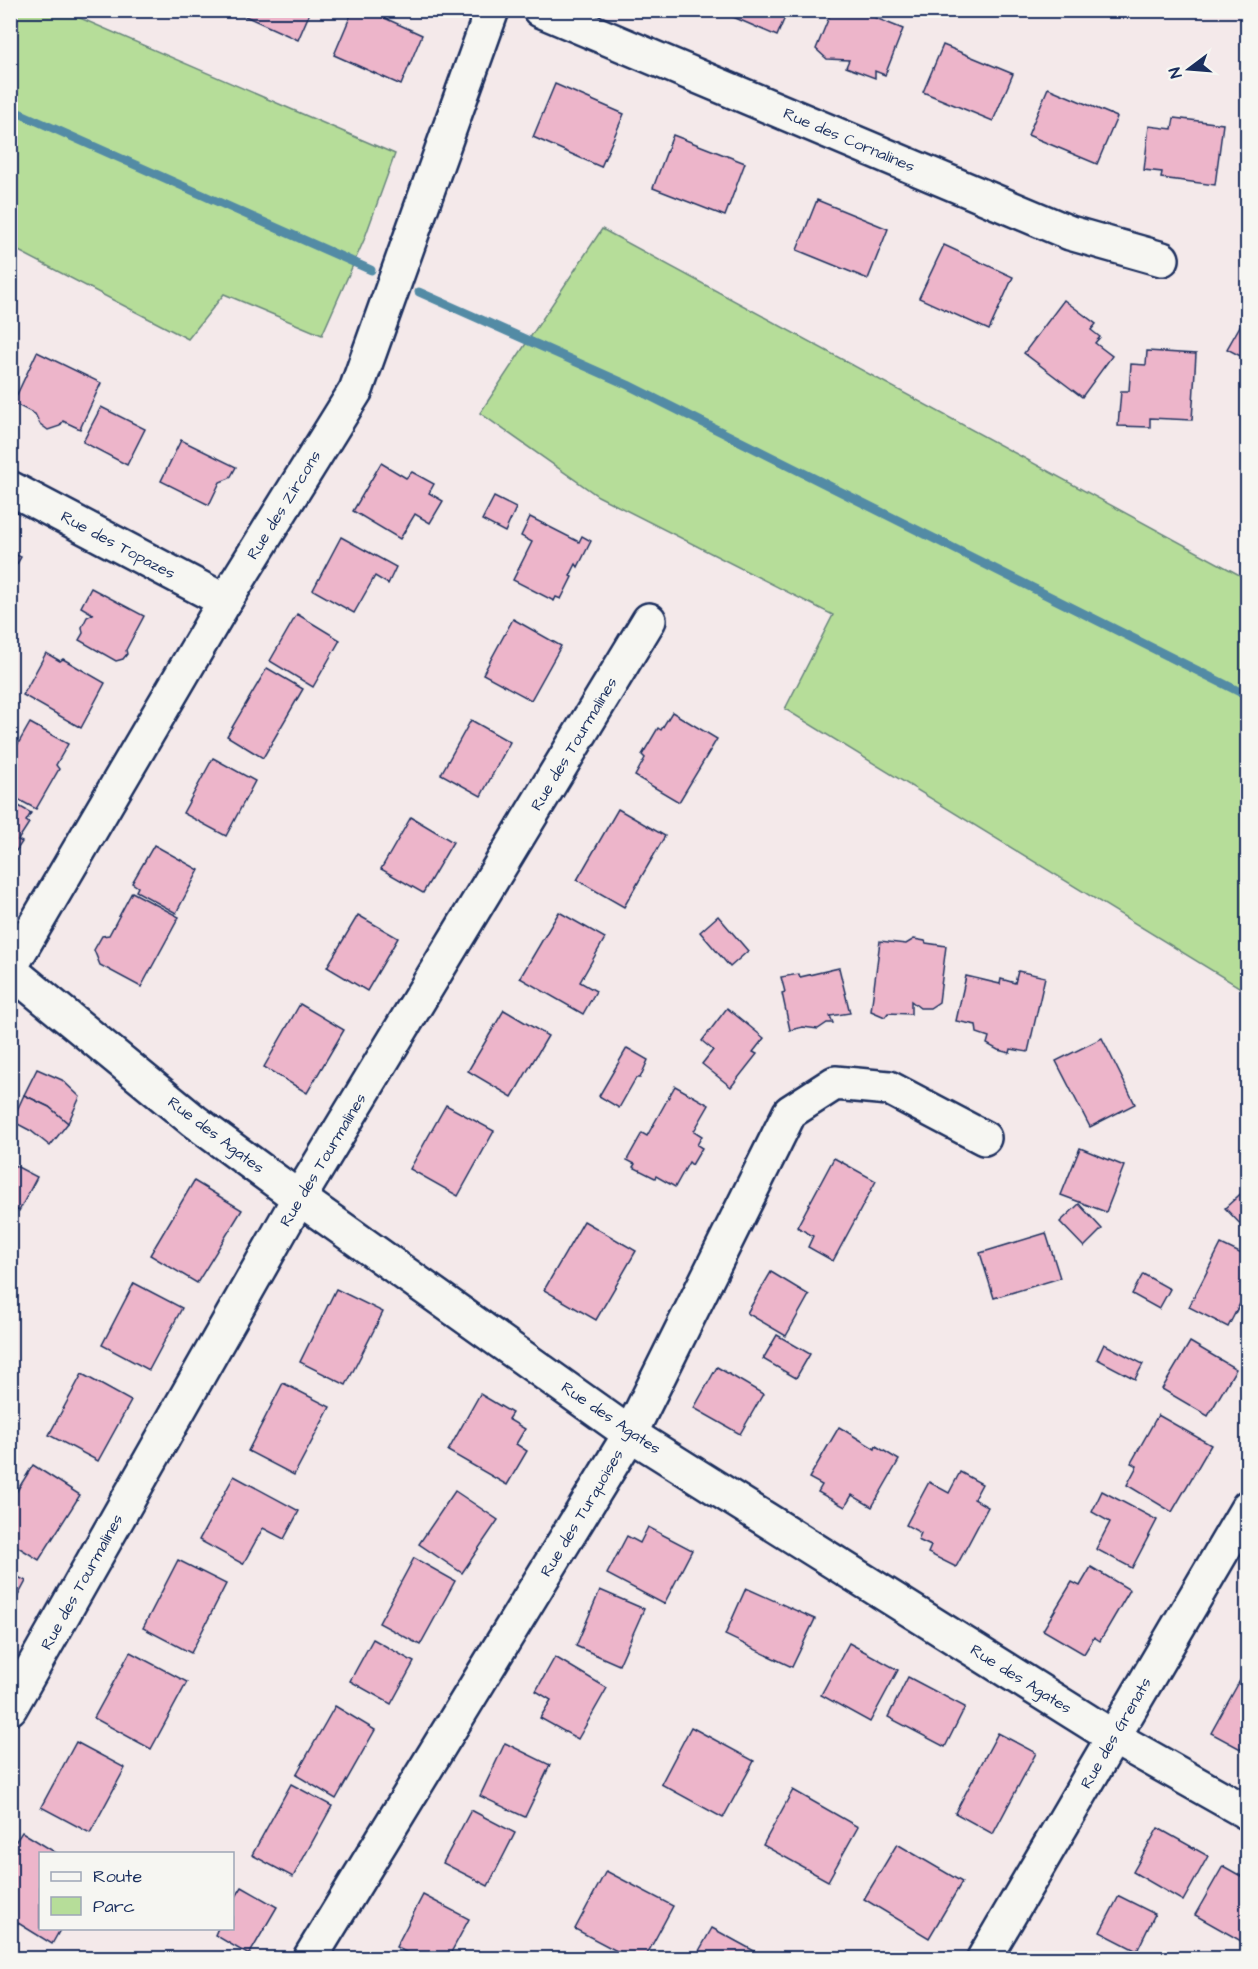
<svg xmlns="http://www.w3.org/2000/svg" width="1258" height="1969" viewBox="0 0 1258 1969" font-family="'Architects Daughter',sans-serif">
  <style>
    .green { fill: #b6dd99; stroke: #68867c; stroke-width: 1.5 }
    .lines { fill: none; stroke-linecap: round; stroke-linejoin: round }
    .stream { stroke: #538ba5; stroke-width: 9 }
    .building { fill: #edb5ca; stroke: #1b2f5e; stroke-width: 1.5 }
    .minor-casing { stroke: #1b2f5e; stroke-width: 38 }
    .minor { stroke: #f6f6f2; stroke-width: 33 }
    .labels { text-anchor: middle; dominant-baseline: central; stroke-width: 5; stroke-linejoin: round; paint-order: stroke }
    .street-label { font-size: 16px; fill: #1b2f5e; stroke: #f6f6f2 }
  </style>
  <rect width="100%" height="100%" fill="#f4e9ea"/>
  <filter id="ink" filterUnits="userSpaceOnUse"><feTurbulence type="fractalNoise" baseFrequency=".0167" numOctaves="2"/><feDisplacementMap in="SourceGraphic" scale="12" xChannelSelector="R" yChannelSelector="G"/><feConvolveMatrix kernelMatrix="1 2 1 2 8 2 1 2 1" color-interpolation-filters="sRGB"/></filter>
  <g filter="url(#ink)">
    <!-- green -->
    <g class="green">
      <path d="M10,11H64L395,154L364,240L322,335L224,294L188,339L11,247Z"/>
      <path d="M602,229L1247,579V992L785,709L833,615L598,496L480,413Z"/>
    </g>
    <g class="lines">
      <!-- stream -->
      <g class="stream">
        <path d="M10,109L371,270"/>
        <path d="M419,292L628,385L1248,696"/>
      </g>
    </g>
    <!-- building -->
    <g class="building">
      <path d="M232,10H311L298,40Z"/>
      <path d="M353,10H367L422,35L401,85L334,55Z"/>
      <path d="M717,10H788L777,36Z"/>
      <path d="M832,10H856L903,29L885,75L875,71V78L846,67L849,60L827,59L816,49Z"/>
      <path d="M943,45L1013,74L993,121L923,92Z"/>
      <path d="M555,84L624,114L601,167L533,137Z"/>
      <path d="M1048,88L1117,117L1097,164L1028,135Z"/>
      <path d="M1174,118L1223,124L1215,185L1161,178L1162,172L1144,170L1149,126L1172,129Z"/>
      <path d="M673,135L745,163L725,216L653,188Z"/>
      <path d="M817,200L888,229L868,279L797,250Z"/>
      <path d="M944,245L1013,277L989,330L919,298Z"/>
      <path d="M1064,300L1096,324L1091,330L1100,337L1095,343L1112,356L1082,397L1024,353Z"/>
      <path d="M1248,312V360L1227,349Z"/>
      <path d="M1147,351L1196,354L1192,420L1150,418V427L1118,426L1121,391H1129L1131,364L1146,365Z"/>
      <path d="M37,352L101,383L80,429L63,421L60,426L48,430L40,424L35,414L13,403Z"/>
      <path d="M101,407L145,429L127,465L83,442Z"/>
      <path d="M181,440L236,467L230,478L220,482L209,505L161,481Z"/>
      <path d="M381,463L406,478L412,472L434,484L429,493L443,501L430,523L415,514L400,539L353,511Z"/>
      <path d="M494,497L516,508L505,532L482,520Z"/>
      <path d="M530,517L579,542L582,536L591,541L578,567L576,564L570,576L572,577L561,599L556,597L554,601L513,580L532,542L521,536Z"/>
      <path d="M341,537L396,567L388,584L375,576L354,613L313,590Z"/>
      <path d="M10,552L21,557L10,576Z"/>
      <path d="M91,588L144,616L126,650L127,654L123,659L116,661L79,640L83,633L82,627L87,617L93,614L81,607Z"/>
      <path d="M297,614L340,640L313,687L270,661Z"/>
      <path d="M513,619L561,646L531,700L483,674Z"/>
      <path d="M46,653L60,661L63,659L105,683L81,728L23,695Z"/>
      <path d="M267,668L303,689L263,758L227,736Z"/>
      <path d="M672,712L717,739L679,802L635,776L645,758L642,755L658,728L661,730Z"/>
      <path d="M471,720L510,742L481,796L441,774Z"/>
      <path d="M30,723L68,744L56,765L59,769L36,809L10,795V758Z"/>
      <path d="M213,758L255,781L226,836L183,813Z"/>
      <path d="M10,801L31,813L26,821L29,823L18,840L22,842L16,851L13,849L10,853Z"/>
      <path d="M618,809L665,836L624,907L577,880Z"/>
      <path d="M411,817L453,842L423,893L381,869Z"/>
      <path d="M154,845L199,870L176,913L136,891L138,887L132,883Z"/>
      <path d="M132,892L179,917L141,987L100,965L94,950L102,936L109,935Z"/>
      <path d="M559,912L605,938L580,982L596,991L583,1014L520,978Z"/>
      <path d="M358,915L398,938L367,991L327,967Z"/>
      <path d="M718,916L748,951L730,967L700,932Z"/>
      <path d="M914,939L925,941L926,943L946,946L939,1002L930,1008H920L911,1001V1014L888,1013L885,1017L871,1011L880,941L906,944Z"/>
      <path d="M839,968L850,1013L830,1016L833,1023H827L818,1029L803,1027L790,1030L782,993L785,992L781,977L799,974L800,977Z"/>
      <path d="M1018,971L1045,977L1028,1052L1011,1049L1010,1053L998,1050L987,1044L989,1037L977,1033L976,1025L956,1021L966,976L1000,984L1001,979L1015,983Z"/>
      <path d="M300,1004L344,1030L307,1093L264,1067Z"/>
      <path d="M727,1008L764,1038L753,1052L757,1054L731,1087L702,1064L713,1050L702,1041Z"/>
      <path d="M504,1010L548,1036L512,1097L468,1071Z"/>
      <path d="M1102,1038L1135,1104L1090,1127L1056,1061Z"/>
      <path d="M627,1048L648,1060L640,1078H636L619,1108L599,1096Z"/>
      <path d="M37,1069L62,1080L80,1097L68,1123L49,1107L24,1095Z"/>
      <path d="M675,1086L709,1105L694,1131L702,1136L697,1145L702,1148L692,1165L689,1162L675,1187L656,1176L655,1178L633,1167L635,1164L627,1160L642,1133L647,1136Z"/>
      <path d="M24,1095L49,1107L68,1123L50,1146L31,1131L12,1121Z"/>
      <path d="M446,1105L494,1131L458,1196L410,1169Z"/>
      <path d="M1080,1148L1124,1166L1106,1212L1061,1195Z"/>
      <path d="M834,1158L876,1181L833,1261L808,1247L813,1236L797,1227Z"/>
      <path d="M10,1163L37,1177L19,1211L10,1206Z"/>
      <path d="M194,1181L242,1210L197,1283L150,1255Z"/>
      <path d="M1248,1187V1232L1225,1208Z"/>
      <path d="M1079,1204L1102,1229L1084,1247L1060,1222Z"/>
      <path d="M584,1221L636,1251L596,1320L544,1290Z"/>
      <path d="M1046,1233L1060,1278L994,1298L980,1253Z"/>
      <path d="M1221,1244L1248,1257V1288L1228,1327L1189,1307Z"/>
      <path d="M771,1272L809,1295L786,1336L747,1313Z"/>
      <path d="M1143,1274L1170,1289L1159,1309L1132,1294Z"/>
      <path d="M134,1283L182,1308L149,1370L102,1345Z"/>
      <path d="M336,1289L383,1312L346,1385L300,1362Z"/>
      <path d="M777,1335L810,1354L796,1378L763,1359Z"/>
      <path d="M1190,1342L1236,1369L1208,1416L1162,1389Z"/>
      <path d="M1104,1344L1143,1364L1135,1379L1097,1359Z"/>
      <path d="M717,1367L763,1394L740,1434L694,1408Z"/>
      <path d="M82,1374L131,1401L98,1461L49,1435Z"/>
      <path d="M283,1383L330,1407L294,1475L248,1451Z"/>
      <path d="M480,1394L512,1413L508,1419L525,1429L516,1444L527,1451L507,1485L448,1451Z"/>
      <path d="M1158,1415L1211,1445L1172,1512L1127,1485L1137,1466L1131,1463Z"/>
      <path d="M839,1427L875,1449L876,1446L899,1460L872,1507L852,1495L845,1507L818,1492L822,1485L809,1478Z"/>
      <path d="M33,1465L80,1495L39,1560L10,1542V1502Z"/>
      <path d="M960,1472L982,1484L974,1499L988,1507L956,1567L928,1553L931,1546L918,1540L921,1533L906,1525L929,1482L949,1493Z"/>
      <path d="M234,1476L299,1511L284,1539L263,1528L243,1564L199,1540Z"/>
      <path d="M455,1491L498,1520L462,1573L419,1544Z"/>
      <path d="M1102,1491L1157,1520L1132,1568L1096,1549L1110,1522L1092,1512Z"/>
      <path d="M648,1527L692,1550L664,1604L607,1574L627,1536L640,1543Z"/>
      <path d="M414,1558L455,1581L420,1645L379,1623Z"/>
      <path d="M178,1560L226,1584L191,1653L143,1628Z"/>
      <path d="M1091,1567L1130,1590L1100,1641L1094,1637L1084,1654L1043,1630L1072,1582L1080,1586Z"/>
      <path d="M10,1573L26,1581L10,1611Z"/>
      <path d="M746,1588L815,1619L792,1667L725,1635Z"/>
      <path d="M600,1590L644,1609L619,1665L576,1646Z"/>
      <path d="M373,1639L414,1662L391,1704L350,1681Z"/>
      <path d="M849,1643L898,1670L870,1722L821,1695Z"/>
      <path d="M130,1652L187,1682L151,1749L94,1718Z"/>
      <path d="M555,1657L607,1688L578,1739L540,1718L551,1700L536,1691Z"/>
      <path d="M1248,1666V1753L1211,1733Z"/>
      <path d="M908,1677L965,1707L945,1747L888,1717Z"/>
      <path d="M335,1706L375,1730L336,1799L296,1775Z"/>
      <path d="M691,1727L754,1761L723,1818L661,1784Z"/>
      <path d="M998,1733L1036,1753L993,1834L955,1813Z"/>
      <path d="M76,1742L125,1768L90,1833L41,1807Z"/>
      <path d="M505,1743L550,1765L525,1817L480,1796Z"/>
      <path d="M291,1784L332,1806L293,1877L252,1855Z"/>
      <path d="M793,1790L858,1827L828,1881L763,1845Z"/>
      <path d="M471,1810L515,1833L488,1886L443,1863Z"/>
      <path d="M1158,1828L1208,1856L1183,1901L1133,1872Z"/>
      <path d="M22,1832L58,1854H40V1928H61L52,1944L10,1918V1850Z"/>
      <path d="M897,1844L962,1882L929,1938L864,1899Z"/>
      <path d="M1223,1866L1248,1880V1929L1241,1941L1195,1915Z"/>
      <path d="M606,1871L673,1906L645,1958H630L575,1929Z"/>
      <path d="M242,1887L277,1907L249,1955L215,1935L218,1928H232V1903Z"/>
      <path d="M423,1895L469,1919L448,1958H417L396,1947Z"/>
      <path d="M1119,1896L1155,1914L1137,1951L1100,1932Z"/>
      <path d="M712,1928L767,1958H695Z"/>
    </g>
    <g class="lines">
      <defs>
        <g id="minor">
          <path d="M540,10L1070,233L1162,259"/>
          <path d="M10,488L225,601"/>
          <path d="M10,968L225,601L356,390L492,10"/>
          <path d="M10,970L194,1121L299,1198L630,1434L1113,1737L1248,1813"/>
          <path d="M10,1708L299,1198L649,620"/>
          <path d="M310,1958L630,1434L790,1112L835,1083L889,1088L984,1138"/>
          <path d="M984,1958L1248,1507"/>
        </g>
      </defs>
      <!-- minor casing -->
      <use href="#minor" class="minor-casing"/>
      <!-- minor -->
      <use href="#minor" class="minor"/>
    </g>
  </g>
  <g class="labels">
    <!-- street labels -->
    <g class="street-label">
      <text transform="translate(849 140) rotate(23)">Rue des Cornalines</text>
      <text transform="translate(284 505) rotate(-58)">Rue des Zircons</text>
      <text transform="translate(118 545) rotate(28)">Rue des Topazes</text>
      <text transform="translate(574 744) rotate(-59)">Rue des Tourmalines</text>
      <text transform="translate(216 1135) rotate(37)">Rue des Agates</text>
      <text transform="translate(323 1160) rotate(-59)">Rue des Tourmalines</text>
      <text transform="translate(611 1418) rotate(34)">Rue des Agates</text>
      <text transform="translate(582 1513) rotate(-59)">Rue des Turquoises</text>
      <text transform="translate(82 1582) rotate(-61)">Rue des Tourmalines</text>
      <text transform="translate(1021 1679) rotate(32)">Rue des Agates</text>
      <text transform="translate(1116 1733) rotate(-60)">Rue des Grenats</text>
    </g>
  </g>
  <!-- margin -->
  <rect width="1258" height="1969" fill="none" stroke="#f6f6f2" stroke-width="36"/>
  <rect x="18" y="18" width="1222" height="1933" fill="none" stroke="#1b2f5e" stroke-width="2" filter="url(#ink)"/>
  <!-- legend -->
  <rect x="39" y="1852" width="195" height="78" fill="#f6f6f2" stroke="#9ea6b7" stroke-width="1.5"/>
  <rect x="51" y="1872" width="30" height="9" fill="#f6f6f2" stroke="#9ea6b7" stroke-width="1.5"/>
  <text x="93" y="1882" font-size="18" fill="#1b2f5e">Route</text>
  <rect x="51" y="1897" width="30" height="18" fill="#b6dd99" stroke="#9ea6b7" stroke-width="1.5"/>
  <text x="93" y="1912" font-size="18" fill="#1b2f5e">Parc</text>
  <!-- north arrow -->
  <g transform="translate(1189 69) rotate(254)" stroke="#f6f6f2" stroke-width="4.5" paint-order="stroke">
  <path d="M0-4.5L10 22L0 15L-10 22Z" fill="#1b2f5e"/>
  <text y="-9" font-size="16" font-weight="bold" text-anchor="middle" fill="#1b2f5e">N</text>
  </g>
</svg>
